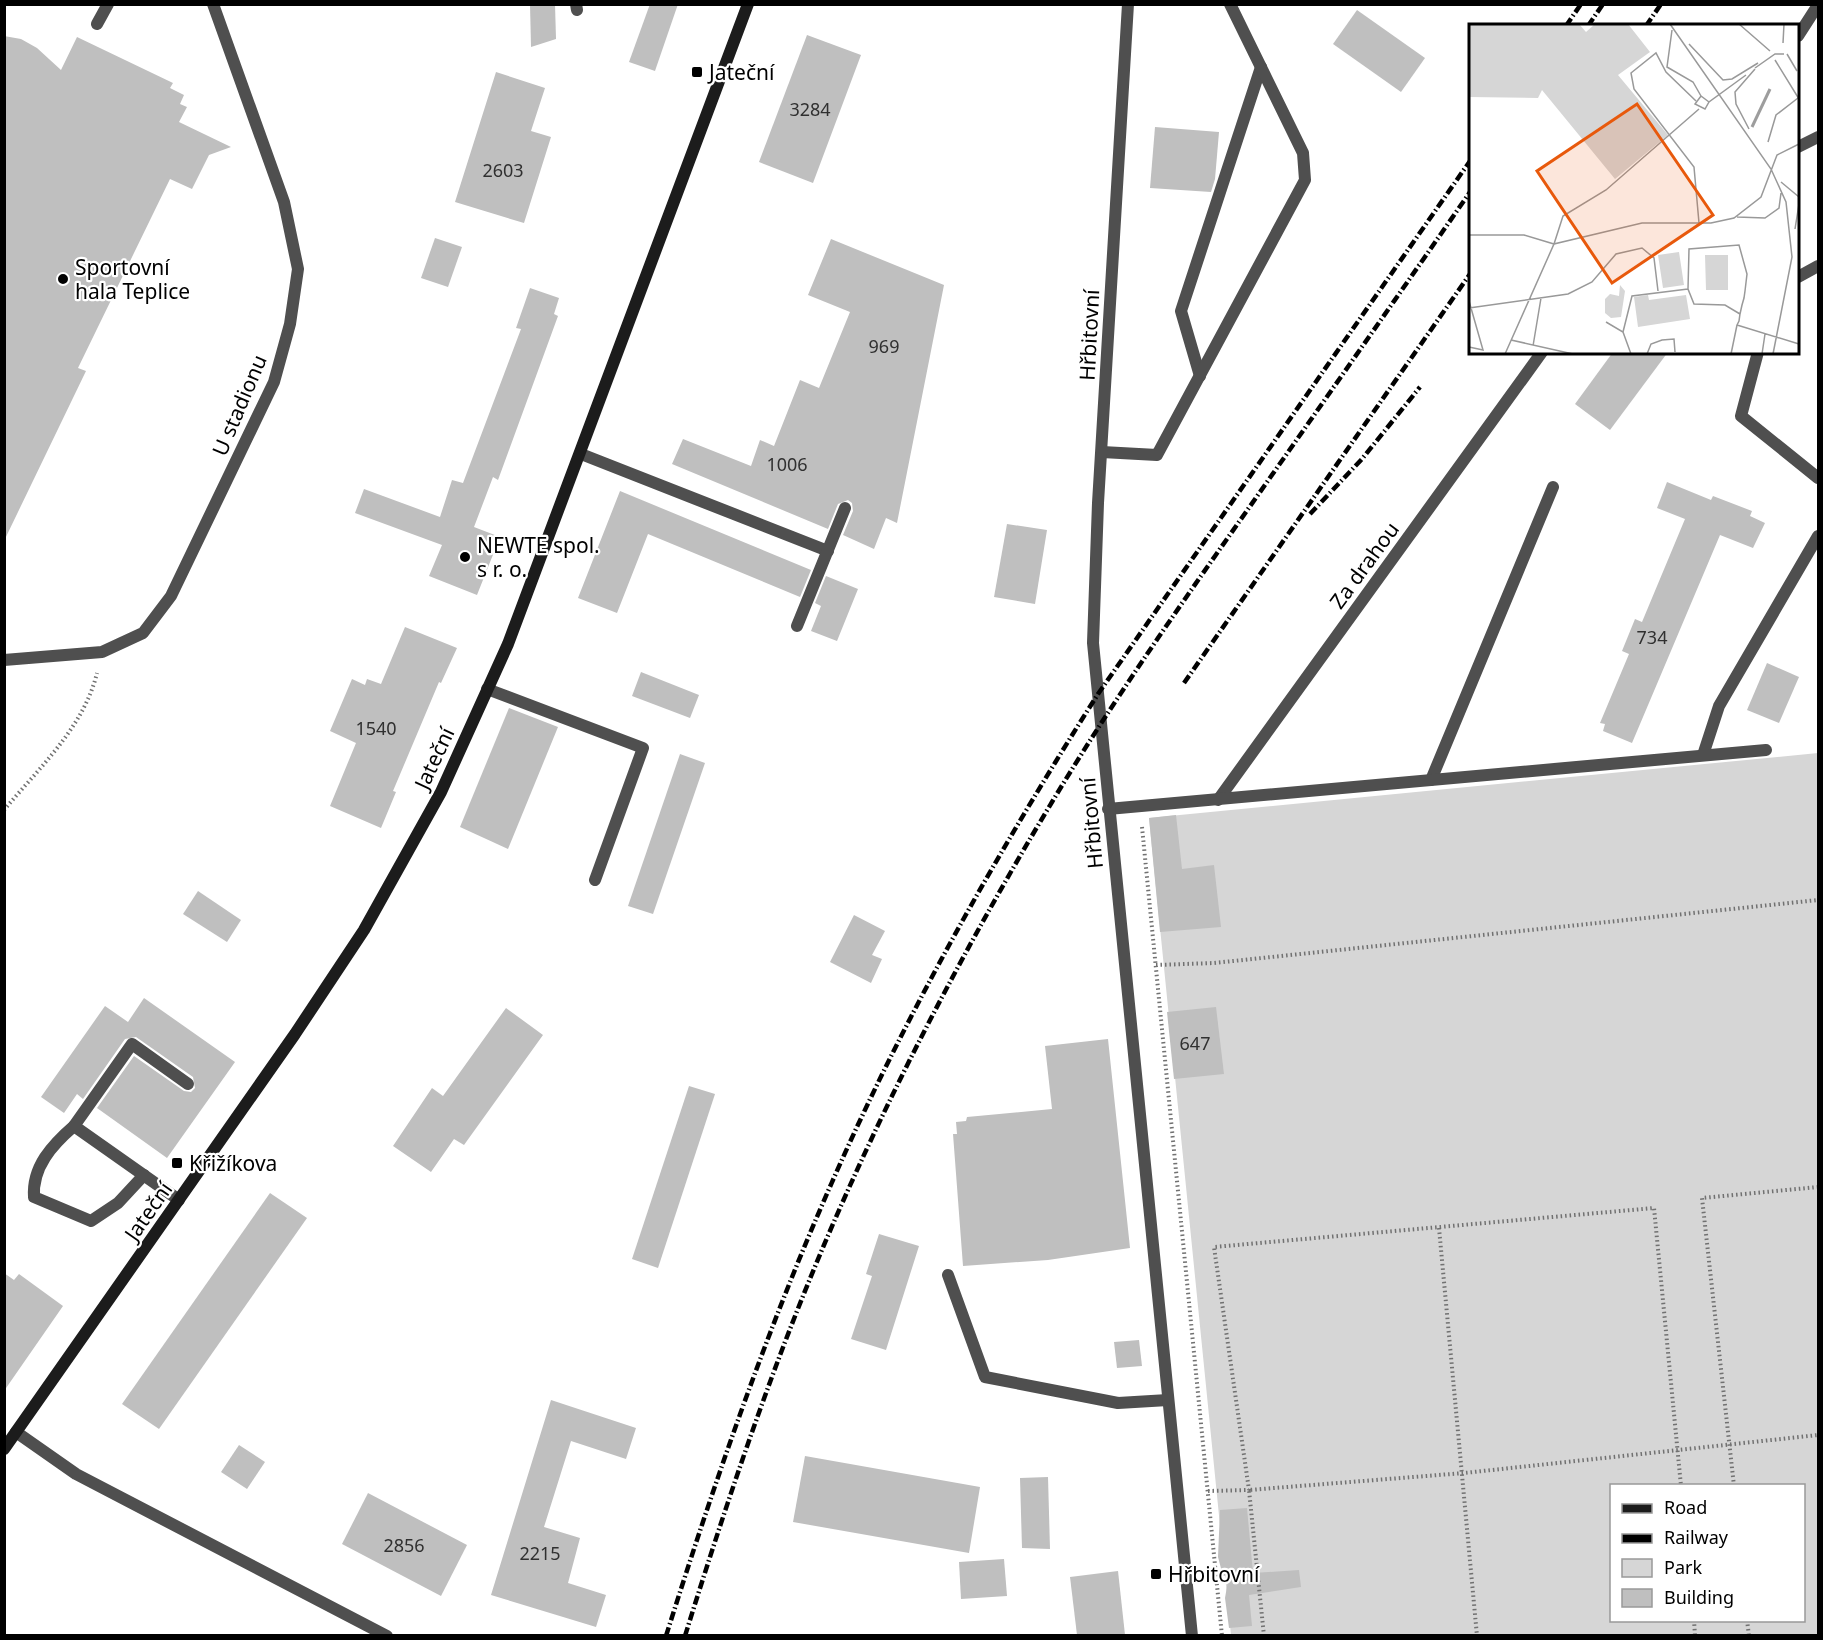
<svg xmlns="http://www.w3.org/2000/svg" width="1823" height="1640" viewBox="0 0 1823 1640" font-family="'Noto Sans',sans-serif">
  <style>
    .green { fill: #d6d6d6; fill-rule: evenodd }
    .building { fill: #bfbfbf }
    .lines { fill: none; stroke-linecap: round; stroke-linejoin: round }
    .path { stroke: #717171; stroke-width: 4; stroke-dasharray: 1.5 3; stroke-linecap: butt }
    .service { stroke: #4f4f4f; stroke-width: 12 }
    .minor { stroke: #4f4f4f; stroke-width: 12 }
    .secondary { stroke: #1c1c1c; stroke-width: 12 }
    .rail { stroke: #000; stroke-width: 4.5; stroke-dasharray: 9 3 1.5 3; stroke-linecap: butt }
    .poi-dot { fill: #000; stroke: #fff; stroke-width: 2 }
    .labels { text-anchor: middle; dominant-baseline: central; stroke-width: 4.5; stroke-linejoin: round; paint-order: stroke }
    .number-label { font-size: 18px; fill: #303030 }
    .poi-label { font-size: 21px; fill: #000; stroke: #fff; text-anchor: start }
    .street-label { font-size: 21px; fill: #000; stroke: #fff }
    .inset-river { fill: none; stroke: #9d9d9d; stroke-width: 3 }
    .inset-road { fill: none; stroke: #999; stroke-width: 1.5 }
    .view { fill: #e8590c; fill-opacity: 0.15; stroke: #e8590c; stroke-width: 3 }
    .inset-edge { fill: none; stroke: #000; stroke-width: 3 }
  </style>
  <rect width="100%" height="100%" fill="#fff"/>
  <!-- green -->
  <path class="green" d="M1818,753V1635H1231L1149,818ZM1612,1486H1804V1620H1612Z"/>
  <!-- building -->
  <g class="building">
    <path d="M530,4H555L556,39L531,47Z"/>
    <path d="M650,4H678L655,71L629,62Z"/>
    <path d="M1357,10L1425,58L1401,92L1333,44Z"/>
    <path d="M807,35L861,55L813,183L759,162Z"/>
    <path d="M4,36L21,39L37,48L61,70L77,37L173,83L170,88L184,95L180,104L187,107L179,122L231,147L209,155L192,189L170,179L78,368L86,371L4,541Z"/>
    <path d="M496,72L545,88L531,131L551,137L524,223L455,202Z"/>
    <path d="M1155,127L1219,132L1215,179L1211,192L1150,188Z"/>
    <path d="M435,238L462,247L448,287L421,278Z"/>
    <path d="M831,239L944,285L897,523L886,518L874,549L843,535L853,511L852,503L848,500L838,504L828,529L672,464L683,439L751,466L760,440L774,446L800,380L819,388L850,312L808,295Z"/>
    <path d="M530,288L559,298L554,314L558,316L498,480L493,477L474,527L500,537L477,595L429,576L442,545L355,513L364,489L440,517L452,480L463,483L521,329L516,328Z"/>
    <path d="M1613,352H1668L1610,430L1575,404Z"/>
    <path d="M1667,482L1711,500L1713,496L1752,511L1750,516L1765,523L1753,548L1720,535L1632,743L1603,731L1605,724L1600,723L1629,654L1622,651L1635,619L1642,622L1685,519L1657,508Z"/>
    <path d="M620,491L811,570L800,597L648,534L617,613L578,598Z"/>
    <path d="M1007,524L1047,530L1035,604L994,597Z"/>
    <path d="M826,576L858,589L837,641L811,631L821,606L815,603Z"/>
    <path d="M405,627L457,648L441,683L439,682L393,791L396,792L381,828L330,806L356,743L330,731L352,679L365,685L367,679L381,684Z"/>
    <path d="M1767,663L1799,677L1779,723L1747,710Z"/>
    <path d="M641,672L699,695L690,718L632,696Z"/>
    <path d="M509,708L558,727L508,849L460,827Z"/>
    <path d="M680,754L705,763L653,914L628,906Z"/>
    <path d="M1176,815L1182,869L1214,865L1221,927L1160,932L1149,818Z"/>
    <path d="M198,891L241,920L227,942L183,914Z"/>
    <path d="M854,915L885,931L872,955L882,959L871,983L830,962Z"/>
    <path d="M144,998L235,1062L167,1158L97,1108L134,1056L184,1091L191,1092L195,1088L193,1077L136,1037L125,1039L83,1099L77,1094L64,1113L41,1097L105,1006L128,1022Z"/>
    <path d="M1216,1007L1224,1074L1174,1079L1167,1012Z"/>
    <path d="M506,1008L543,1035L464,1145L454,1139L431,1172L393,1146L432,1088L443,1096Z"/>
    <path d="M1108,1039L1130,1248L1048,1260L963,1266L953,1134H957L956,1122L966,1121L967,1117L1052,1109L1045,1046Z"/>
    <path d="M689,1086L715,1094L658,1268L632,1259Z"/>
    <path d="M270,1193L307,1218L159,1429L122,1404Z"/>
    <path d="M879,1234L919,1246L886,1350L851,1339L872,1276L866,1274Z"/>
    <path d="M4,1273L14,1280L19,1274L63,1306L4,1391Z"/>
    <path d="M1139,1340L1142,1366L1117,1368L1114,1342Z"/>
    <path d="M551,1400L636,1428L626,1459L571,1441L544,1527L580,1538L568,1583L606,1595L596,1627L491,1595Z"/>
    <path d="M239,1445L265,1462L247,1489L221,1472Z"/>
    <path d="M805,1456L980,1487L969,1553L793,1522Z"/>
    <path d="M1048,1477L1050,1549L1022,1548L1020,1478Z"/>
    <path d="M368,1493L467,1545L441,1596L342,1544Z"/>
    <path d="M1247,1508L1253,1573L1299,1570L1301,1587L1249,1595L1252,1626L1229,1628L1225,1598L1229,1575L1223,1576L1218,1557L1220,1510Z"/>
    <path d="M1004,1559L1007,1596L961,1599L959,1562Z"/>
    <path d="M1118,1571L1125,1635H1077L1070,1577Z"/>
  </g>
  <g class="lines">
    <!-- path -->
    <g class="path">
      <path d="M4,810C39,768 84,727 97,673"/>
      <path d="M1142,827L1222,1636"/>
      <path d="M1156,965L1214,963L1818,900"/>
      <path d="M1439,1228L1477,1636"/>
      <path d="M1734,1486L1702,1198L1818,1187"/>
      <path d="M1208,1491L1249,1490L1214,1247L1654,1208L1681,1486"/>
      <path d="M1694,1620L1695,1636"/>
      <path d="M1747,1620L1749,1636"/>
      <path d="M1264,1636L1249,1490L1464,1473L1818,1435"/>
    </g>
    <!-- service -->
    <g class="service">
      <path d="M576,4L577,10"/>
      <path d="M97,24L108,4"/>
      <path d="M1798,36L1818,5"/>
      <path d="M1798,147L1818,137"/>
      <path d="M1798,277L1818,266"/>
      <path d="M1758,352L1741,416L1818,478"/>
      <path d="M1200,376L1181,311L1261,67"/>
      <path d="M1102,452L1157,455L1305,180L1303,153L1230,4"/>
      <path d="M581,454L828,551"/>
      <path d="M797,626L845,508"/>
      <path d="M487,689L643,748L595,880"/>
      <path d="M1703,755L1719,706L1818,536"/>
      <path d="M1431,780L1553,487"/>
      <path d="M1218,800L1542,352"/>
      <path d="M1108,809L1766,750"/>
      <path d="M74,1126C52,1145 32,1167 34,1197L91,1221L118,1203L144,1175"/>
      <path d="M179,1200L74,1126L132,1044L188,1084"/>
      <path d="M948,1275L985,1377L1118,1403L1168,1400"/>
    </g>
    <!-- minor -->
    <g class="minor">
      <path d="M1128,4L1098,503L1093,643L1192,1636"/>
      <path d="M4,660L102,652L143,633L171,596L274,382L290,324L298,269L284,202L213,4"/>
      <path d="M16,1432L76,1474L387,1636"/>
    </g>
    <!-- secondary -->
    <path class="secondary" d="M4,1449L295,1034L364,930L441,792L508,644L748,4"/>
    <!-- rail -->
    <g class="rail">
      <path d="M1566,26L1581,4"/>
      <path d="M1588,26L1603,4"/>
      <path d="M1646,26L1661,4"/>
      <path d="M1310,514L1362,459L1420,387"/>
      <path d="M1184,683L1470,274"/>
      <path d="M666,1636C714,1484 765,1335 829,1189C904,1017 997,853 1098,694L1470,161"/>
      <path d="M685,1636C731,1488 781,1340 844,1199C905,1062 975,930 1052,802C1112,702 1179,607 1246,512C1321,405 1396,299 1470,192"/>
    </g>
  </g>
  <!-- markers -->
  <g class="poi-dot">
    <rect x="691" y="66" width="12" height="12" rx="3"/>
    <circle cx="63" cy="279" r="6"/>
    <circle cx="465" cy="557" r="6"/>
    <rect x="171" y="1157" width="12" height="12" rx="3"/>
    <rect x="1150" y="1568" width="12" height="12" rx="3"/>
  </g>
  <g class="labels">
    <!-- number labels -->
    <g class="number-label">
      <text x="810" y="109">3284</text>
      <text x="503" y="170">2603</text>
      <text x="884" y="346">969</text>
      <text x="787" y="464">1006</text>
      <text x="1652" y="637">734</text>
      <text x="376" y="728">1540</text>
      <text x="1195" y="1043">647</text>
      <text x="404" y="1545">2856</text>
      <text x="540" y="1553">2215</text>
    </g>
    <!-- poi labels -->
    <g class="poi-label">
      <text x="709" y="72">Jateční</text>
      <text x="75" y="267">Sportovní<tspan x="75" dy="24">hala Teplice</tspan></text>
      <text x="477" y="545">NEWTE spol.<tspan x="477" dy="24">s r. o.</tspan></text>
      <text x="189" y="1163">Křižíkova</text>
      <text x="1168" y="1574">Hřbitovní</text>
    </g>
    <!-- street labels -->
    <g class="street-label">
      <text transform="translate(1089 335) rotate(-87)">Hřbitovní</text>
      <text transform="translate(239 405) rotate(-67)">U stadionu</text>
      <text transform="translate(1364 565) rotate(-54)">Za drahou</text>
      <text transform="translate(434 758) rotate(-65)">Jateční</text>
      <text transform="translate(1091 823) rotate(-95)">Hřbitovní</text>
      <text transform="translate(148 1211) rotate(-55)">Jateční</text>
    </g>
  </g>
  <!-- overview -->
  <g transform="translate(1469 24)">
    <rect width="330" height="330" fill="#fff"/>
    <path d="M0,0H110L117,8L126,0H159L181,28L149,51L199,111L146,155L73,66L69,74L0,73ZM210,228L215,261L194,264L189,231ZM236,231H259V266H237ZM151,261L156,267L152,293L142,294L136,289V275L141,270L150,272ZM179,271L180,276L217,271L221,295L169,303L165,273Z" fill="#d6d6d6"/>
    <path class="inset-river" d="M283,103L301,65"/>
    <path class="inset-road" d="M201,0L302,145L317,178L323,233L304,330M270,0L301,27M203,6L198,43L224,58L232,72M314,19L315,0M220,20L254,56L263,55L289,39M318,30L328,47M306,36L330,75M286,44L306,30H315M227,77L197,48L187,29L162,49L165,65L225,143L230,199M240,78L232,72L226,80L236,85L240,78L277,51M280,105L267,80L266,68L286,45M299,118L307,91L329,74M312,158L330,173M268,193L296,194L310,184L312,169M326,205L330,180M0,211H55L85,220L94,192L137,166L230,85M0,277L14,326L0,323M0,284L99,270L123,258L147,230L173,224L185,234L189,267M137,298L154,308L162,330M268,301L270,297L271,290L273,281L275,274L276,267L278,250L270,221L220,225L219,265L225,280L256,281L271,290M268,301L330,320M154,308L163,272L219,265M42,316L104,330M64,322L72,274M36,330L85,220L173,199H242L265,194L292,173L308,131L330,120M178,330L182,320L193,316L205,315L206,328M191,330H231M262,330L268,301M293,330L296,310"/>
    <path class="view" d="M168,80L244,191L143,259L68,147Z"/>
    <rect width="330" height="330" class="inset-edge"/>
  </g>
  <!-- border -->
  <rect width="1823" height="1640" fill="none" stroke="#000000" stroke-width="12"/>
  <!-- legend -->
  <rect x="1610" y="1484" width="195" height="138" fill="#ffffff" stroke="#999999" stroke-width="1.5"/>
  <rect x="1622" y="1504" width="30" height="9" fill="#1c1c1c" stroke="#999999" stroke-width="1.5"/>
  <text x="1664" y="1514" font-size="18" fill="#000000">Road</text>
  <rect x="1622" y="1534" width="30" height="9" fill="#000000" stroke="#999999" stroke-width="1.5"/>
  <text x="1664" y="1544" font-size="18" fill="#000000">Railway</text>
  <rect x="1622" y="1559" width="30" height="18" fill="#d6d6d6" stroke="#999999" stroke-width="1.5"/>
  <text x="1664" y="1574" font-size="18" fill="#000000">Park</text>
  <rect x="1622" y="1589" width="30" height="18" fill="#bfbfbf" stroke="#999999" stroke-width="1.5"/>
  <text x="1664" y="1604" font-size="18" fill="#000000">Building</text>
</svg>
